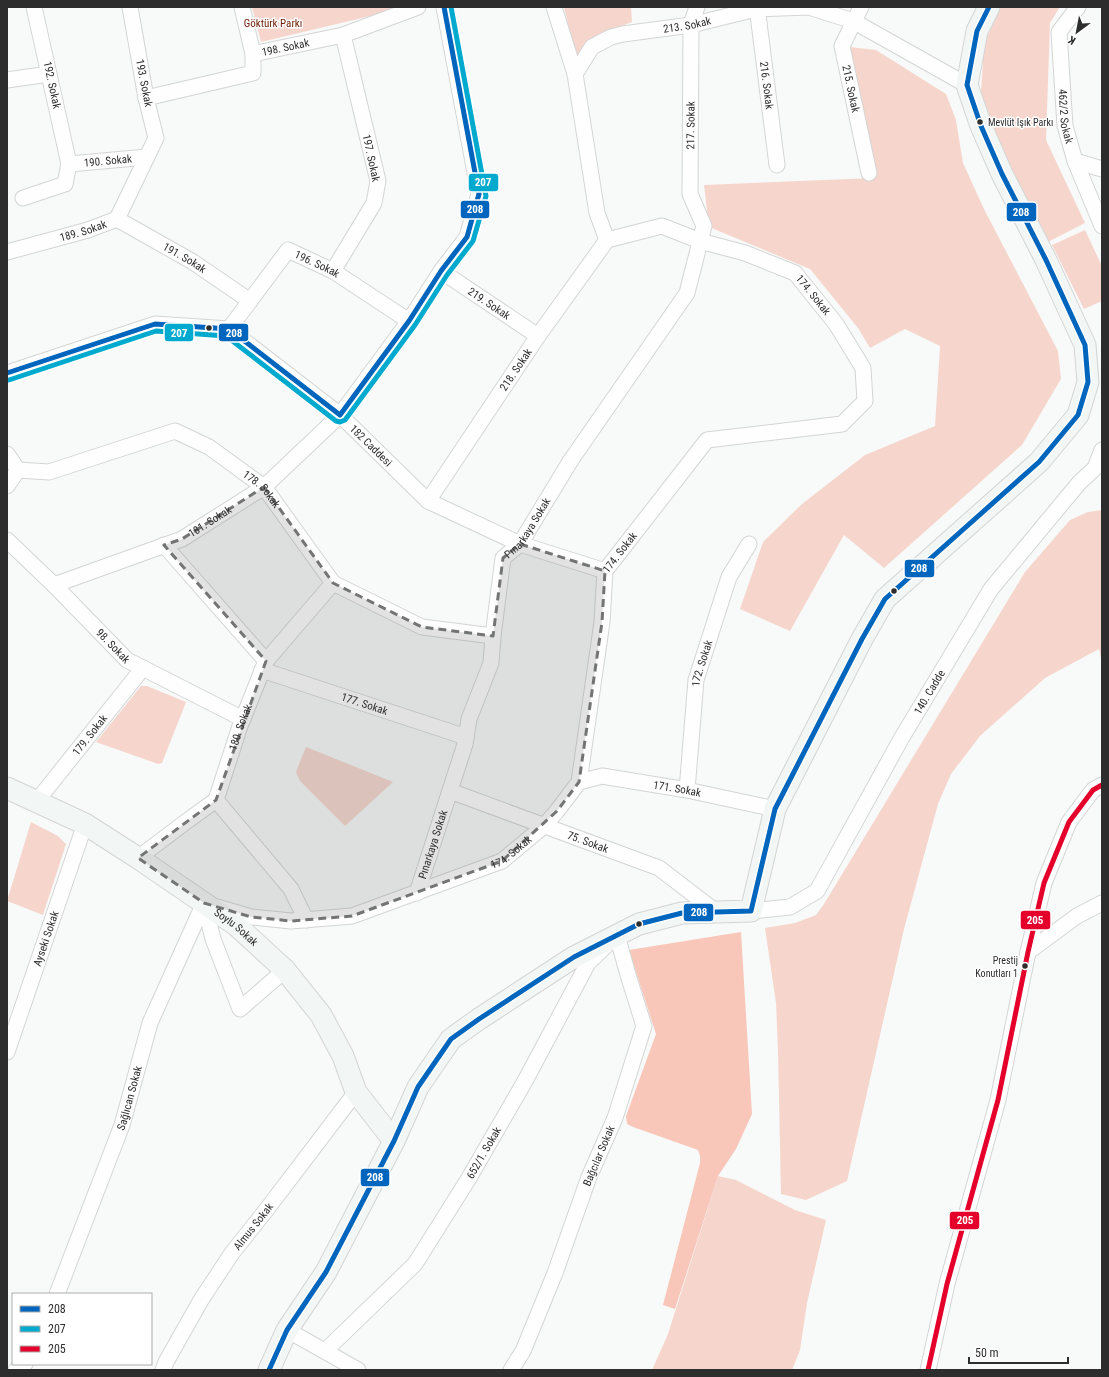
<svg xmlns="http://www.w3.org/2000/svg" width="1109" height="1377" viewBox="0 0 1109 1377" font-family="'Roboto Condensed',sans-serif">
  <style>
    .green { fill: #f6d6cc }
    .forest { fill: #f9c7b9 }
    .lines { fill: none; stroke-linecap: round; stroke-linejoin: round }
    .street-casing { stroke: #d3d5d4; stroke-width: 17 }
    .secondary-casing { stroke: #d3d5d4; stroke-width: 23 }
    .street { stroke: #fefefe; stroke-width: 15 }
    .secondary { stroke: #f2f6f4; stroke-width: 21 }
    .bus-1-casing { stroke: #fff; stroke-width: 8 }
    .bus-2-casing { stroke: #fff; stroke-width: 8 }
    .bus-3-casing { stroke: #fff; stroke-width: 8 }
    .bus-1 { stroke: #0065bd; stroke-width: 5 }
    .bus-2 { stroke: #00a9ce; stroke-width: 5 }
    .bus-3 { stroke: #e4002b; stroke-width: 5 }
    .marked { fill: #737574; fill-opacity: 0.2; stroke: #737574; stroke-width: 3; stroke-dasharray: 8 5; stroke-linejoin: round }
    .bus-dot { fill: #2c2d2c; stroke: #fff; stroke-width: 1.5 }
    .labels { text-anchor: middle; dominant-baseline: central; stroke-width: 3; stroke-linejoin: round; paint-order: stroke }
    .bus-label { font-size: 10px; fill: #2c2d2c; stroke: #fff; text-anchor: start }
    .park-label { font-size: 11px; fill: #6d1d04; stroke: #fff }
    .street-label { font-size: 11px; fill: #2c2d2c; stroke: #fff }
    .line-badge { stroke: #fff; stroke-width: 1.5 }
    .badge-label { font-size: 11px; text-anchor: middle; font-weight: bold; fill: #fff }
  </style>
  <rect width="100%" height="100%" fill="#f8faf9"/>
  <!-- green -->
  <g class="green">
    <path d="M252,7H396L379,14L261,42Z"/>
    <path d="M564,7H631L632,22L599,35L586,44L576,58Z"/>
    <path d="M1001,7H1060L1050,23L1046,140L1085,223L1048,242L1000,148L981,94L984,44Z"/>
    <path d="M850,47L876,50L946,94L956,120L963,163L984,209L1058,351L1061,379L1022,445L884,568L844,535L790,631L740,609L763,542L802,504L865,455L935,426L940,346L905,329L870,348L858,328L810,269L709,227L704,185L874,178Z"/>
    <path d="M1085,230L1102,266V301L1084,309L1052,245Z"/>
    <path d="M1102,510V663L1099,649L1045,678L980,736L951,774L938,804L904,929L847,1181L806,1200L781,1194L778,1051L776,1003L765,928L795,923L816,915L824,904L1025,572L1070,520L1088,512Z"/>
    <path d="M141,686H147L186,702L162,763L158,764L96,742Z"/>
    <path d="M306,747L393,782L345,826L300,781L296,772Z"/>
    <path d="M31,822L58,836L66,844L43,915L7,901Z"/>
    <path d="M718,1176L736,1180L795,1210L826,1220L807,1303L800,1350L792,1370H652L668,1334Z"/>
  </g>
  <!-- forest -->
  <path class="forest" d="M741,932L752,1114L736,1149L718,1176L675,1309L663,1305L700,1163V1156L698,1150L633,1127L627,1124L626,1116L656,1034L629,950Z"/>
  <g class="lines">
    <defs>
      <g id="street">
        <path d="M242,7L253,54"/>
        <path d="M554,7L575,74"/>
        <path id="s1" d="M757,7L777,165"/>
        <path id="s2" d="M861,7L842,46L869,173"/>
        <path id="s3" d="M1078,7L1059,32L1065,126L1075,161L1102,226"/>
        <path d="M7,80L49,74"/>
        <path id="s4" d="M146,98L253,73V54L343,35L418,7"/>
        <path d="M1075,161L1102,169"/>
        <path id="s5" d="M69,164L147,157"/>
        <path d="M23,198L65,184L69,164L34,7"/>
        <path id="s6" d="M117,219L193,262L250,301"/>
        <path id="s7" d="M607,240L597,213L575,74L592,47L611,37L623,34L691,25L756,9L809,7L853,21L967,85"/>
        <path id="s8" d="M7,252L88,230L117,219L156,138L146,98L130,7"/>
        <path d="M333,271L374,203L378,181L343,35"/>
        <path id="s9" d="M441,271L538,336"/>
        <path id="s10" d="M229,329L288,250L333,271L409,321"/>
        <path id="s11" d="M7,373L155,324L229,329L340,415L428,501L520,544L605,571"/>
        <path d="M7,454L18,470"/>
        <path id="s12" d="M18,470L49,472L175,431L209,447L264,487L333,583L422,627L493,636"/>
        <path d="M7,486L18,470"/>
        <path id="s13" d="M428,501L538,336L607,240"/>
        <path id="s14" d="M7,540L54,585L127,660L243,719"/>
        <path d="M164,545L266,661"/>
        <path id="s15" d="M54,585L182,539L264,487L340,415L409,321L441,271L467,237L479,194L444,7"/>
        <path id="s16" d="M262,670L466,737"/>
        <path id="s17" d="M579,782L602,776L687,790L775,809"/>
        <path id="s18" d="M687,790L696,680L729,577L749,544"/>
        <path id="s19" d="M450,791L659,868L715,911"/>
        <path d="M216,800L291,889L306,920"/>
        <path id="s20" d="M36,802L143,668"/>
        <path id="s21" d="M138,858L187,821L216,800L240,726L266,661L333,583"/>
        <path id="s22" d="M417,893L465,744L469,719L491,663L493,636L503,558L520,544L571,460L687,293L704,226L690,194L691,25L697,7"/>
        <path d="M204,903L213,939L240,1009L285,970"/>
        <path id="s23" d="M217,907L251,917L291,921L352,916L502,861L544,826L557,811L579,782L602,622L605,571L707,440L842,424L865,401L863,368L836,324L795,273L745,253L700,241L662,226L607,240"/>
        <path id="s24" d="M751,911L790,907L817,891L901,739L991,589L1079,483L1095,468L1102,450"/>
        <path d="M1028,952L1077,916L1102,903"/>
        <path id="s25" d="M7,1052L85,824"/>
        <path id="s26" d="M57,1294L122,1125L150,1023L204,903"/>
        <path d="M287,1330L358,1370"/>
        <path id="s27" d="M325,1351L415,1264L469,1178L525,1081L588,963L617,935L628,975L644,1026L615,1118L589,1177L555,1273L523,1351L511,1370"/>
        <path d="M16,1370L25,1364"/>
        <path id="s28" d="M163,1370L166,1362L201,1300L232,1253L267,1209L356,1092"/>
        <path d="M928,1370L947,1284L998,1100L1028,952L1044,883L1069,822L1093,790L1102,785"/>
      </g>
      <g id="secondary">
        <path id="s29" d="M7,788L85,824L138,858L236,925L285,970L321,1015L343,1056L356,1092L394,1141"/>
        <path d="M269,1370L287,1330L326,1272L394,1141L418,1087L451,1039L479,1019L574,957L639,924L682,913L751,911L775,809L862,639L885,599L1039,462L1078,415L1088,382L1085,345L1046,260L1002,174L981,126L967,85L977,31L989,7"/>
      </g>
    </defs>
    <!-- street casing -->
    <use href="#street" class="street-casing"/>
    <!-- secondary casing -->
    <use href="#secondary" class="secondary-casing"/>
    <!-- street -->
    <use href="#street" class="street"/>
    <!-- secondary -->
    <use href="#secondary" class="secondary"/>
    <defs>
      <g id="bus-1">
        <path d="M7,373L155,324L229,329L340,415L409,321L441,271L467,237L479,194L444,7"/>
        <path d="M269,1370L287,1330L326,1272L394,1141L418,1087L451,1039L479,1019L574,957L639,924L682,913L751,911L775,809L862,639L885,599L1039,462L1078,415L1088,382L1085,345L1046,260L1002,174L981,126L967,85L977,31L989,7"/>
      </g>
      <path id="bus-2" d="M9,380L156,331L226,336L336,421L340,422L345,420L415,325L447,275L473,241L486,196L451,7"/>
      <path id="bus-3" d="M928,1370L947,1284L998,1100L1028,952L1044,883L1069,822L1093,790L1102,785"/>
    </defs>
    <!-- bus-1 casing -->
    <use href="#bus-1" class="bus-1-casing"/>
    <!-- bus-2 casing -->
    <use href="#bus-2" class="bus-2-casing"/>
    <!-- bus-3 casing -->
    <use href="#bus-3" class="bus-3-casing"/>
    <!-- bus-1 -->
    <use href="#bus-1" class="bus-1"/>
    <!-- bus-2 -->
    <use href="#bus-2" class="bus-2"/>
    <!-- bus-3 -->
    <use href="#bus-3" class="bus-3"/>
  </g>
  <!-- marked area -->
  <path class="marked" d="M264,487L333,583L422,627L493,636L503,558L520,544L605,571L602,622L579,782L557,811L502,861L352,916L291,921L251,917L204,903L138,858L216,800L266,661L164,545L182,539Z"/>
  <!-- markers -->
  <g class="bus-dot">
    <circle cx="980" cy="122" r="3.5"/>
    <circle cx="209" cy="328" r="3.5"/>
    <circle cx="894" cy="591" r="3.5"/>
    <circle cx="639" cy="924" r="3.5"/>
    <circle cx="1025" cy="966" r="3.5"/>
  </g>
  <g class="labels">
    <!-- bus labels -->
    <g class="bus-label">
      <text x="988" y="122">Mevlüt Işık Parkı</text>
      <text x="1018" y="960" text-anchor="end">Prestij<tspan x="1018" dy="13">Konutları 1</tspan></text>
    </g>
    <!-- park labels -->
    <g class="park-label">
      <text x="273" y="23">Göktürk Parkı</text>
    </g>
    <!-- street labels -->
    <g class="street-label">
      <text stroke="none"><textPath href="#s7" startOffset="300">213. Sokak</textPath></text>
      <text stroke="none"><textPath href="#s4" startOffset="162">198. Sokak</textPath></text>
      <text transform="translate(144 83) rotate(79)">193. Sokak</text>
      <text transform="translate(52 85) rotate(78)">192. Sokak</text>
      <text stroke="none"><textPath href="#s1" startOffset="79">216. Sokak</textPath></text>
      <text stroke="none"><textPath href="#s2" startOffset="87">215. Sokak</textPath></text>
      <text stroke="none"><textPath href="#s3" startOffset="116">462/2 Sokak</textPath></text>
      <text stroke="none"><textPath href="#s22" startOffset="844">217. Sokak</textPath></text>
      <text transform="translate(371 158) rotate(78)">197. Sokak</text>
      <text stroke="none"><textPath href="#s5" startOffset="39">190. Sokak</textPath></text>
      <text stroke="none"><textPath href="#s8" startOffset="79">189. Sokak</textPath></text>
      <text stroke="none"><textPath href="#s6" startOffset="78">191. Sokak</textPath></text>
      <text stroke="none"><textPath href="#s10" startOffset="131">196. Sokak</textPath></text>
      <text transform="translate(813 295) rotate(51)">174. Sokak</text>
      <text stroke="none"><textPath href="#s9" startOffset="58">219. Sokak</textPath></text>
      <text stroke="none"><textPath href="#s13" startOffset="158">218. Sokak</textPath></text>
      <text stroke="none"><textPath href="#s11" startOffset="414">182 Caddesi</textPath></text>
      <text stroke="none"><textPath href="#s12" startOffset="269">178. Sokak</textPath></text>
      <text stroke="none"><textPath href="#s15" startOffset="169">181. Sokak</textPath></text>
      <text stroke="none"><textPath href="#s22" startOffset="387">Pınarkaya Sokak</textPath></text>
      <text stroke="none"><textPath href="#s23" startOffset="644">174. Sokak</textPath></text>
      <text stroke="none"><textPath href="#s14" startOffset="150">98. Sokak</textPath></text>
      <text stroke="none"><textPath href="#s18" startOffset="128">172. Sokak</textPath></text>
      <text stroke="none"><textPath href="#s24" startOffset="299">140. Cadde</textPath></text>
      <text stroke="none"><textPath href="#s16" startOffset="108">177. Sokak</textPath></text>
      <text stroke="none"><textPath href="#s21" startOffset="174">180. Sokak</textPath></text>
      <text stroke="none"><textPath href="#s20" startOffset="86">179. Sokak</textPath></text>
      <text stroke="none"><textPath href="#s17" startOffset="100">171. Sokak</textPath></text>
      <text stroke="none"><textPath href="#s19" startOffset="147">75. Sokak</textPath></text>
      <text stroke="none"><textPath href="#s22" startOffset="51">Pınarkaya Sokak</textPath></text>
      <text stroke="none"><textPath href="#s23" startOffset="309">174. Sokak</textPath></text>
      <text stroke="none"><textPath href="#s29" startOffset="269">Soylu Sokak</textPath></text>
      <text stroke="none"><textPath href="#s25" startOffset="120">Ayseki Sokak</textPath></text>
      <text stroke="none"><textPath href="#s26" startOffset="209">Sağlıcan Sokak</textPath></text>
      <text stroke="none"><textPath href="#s27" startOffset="256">652/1. Sokak</textPath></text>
      <text transform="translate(599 1156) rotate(-67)">Bağcılar Sokak</text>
      <text stroke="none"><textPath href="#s28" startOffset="170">Almus Sokak</textPath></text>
    </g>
  </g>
  <g class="line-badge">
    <rect x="468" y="173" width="31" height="19" rx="4" fill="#00a9ce"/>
    <rect x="460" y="200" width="30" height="19" rx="4" fill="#0065bd"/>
    <rect x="1006" y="202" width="31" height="20" rx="4" fill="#0065bd"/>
    <rect x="218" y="323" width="31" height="19" rx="4" fill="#0065bd"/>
    <rect x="164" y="323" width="30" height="19" rx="4" fill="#00a9ce"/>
    <rect x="904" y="559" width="31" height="19" rx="4" fill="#0065bd"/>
    <rect x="683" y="903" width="31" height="19" rx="4" fill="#0065bd"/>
    <rect x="1020" y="910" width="31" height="20" rx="4" fill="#e4002b"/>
    <rect x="360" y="1168" width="30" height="19" rx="4" fill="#0065bd"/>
    <rect x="949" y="1211" width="31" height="19" rx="4" fill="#e4002b"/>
  </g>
  <g class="badge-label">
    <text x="483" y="186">207</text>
    <text x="475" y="213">208</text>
    <text x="1021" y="216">208</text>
    <text x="234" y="337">208</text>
    <text x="179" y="337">207</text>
    <text x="919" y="572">208</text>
    <text x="699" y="916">208</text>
    <text x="1035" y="924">205</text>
    <text x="375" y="1181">208</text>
    <text x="965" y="1224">205</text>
  </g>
  <!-- border -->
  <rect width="1109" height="1377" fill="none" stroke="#2c2d2c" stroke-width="16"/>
  <!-- legend -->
  <rect x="12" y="1293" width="140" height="72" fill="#ffffff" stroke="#ababab"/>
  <rect x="20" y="1306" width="20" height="6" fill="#0065bd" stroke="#ababab"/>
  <text x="48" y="1313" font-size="12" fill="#2c2d2c">208</text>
  <rect x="20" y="1326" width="20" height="6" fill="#00a9ce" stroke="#ababab"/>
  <text x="48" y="1333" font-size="12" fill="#2c2d2c">207</text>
  <rect x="20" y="1346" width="20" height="6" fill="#e4002b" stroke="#ababab"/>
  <text x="48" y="1353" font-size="12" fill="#2c2d2c">205</text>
  <!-- north arrow -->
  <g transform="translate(1077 32) rotate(212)" stroke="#ffffff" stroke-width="3" paint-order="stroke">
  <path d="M0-3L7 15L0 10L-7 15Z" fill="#2c2d2c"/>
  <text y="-6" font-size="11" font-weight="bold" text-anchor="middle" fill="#2c2d2c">K</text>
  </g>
  <!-- scale -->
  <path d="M969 1357v6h99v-6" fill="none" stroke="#2c2d2c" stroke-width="2"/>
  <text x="975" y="1357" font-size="12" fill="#2c2d2c" stroke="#ffffff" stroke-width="3" paint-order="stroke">50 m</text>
</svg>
